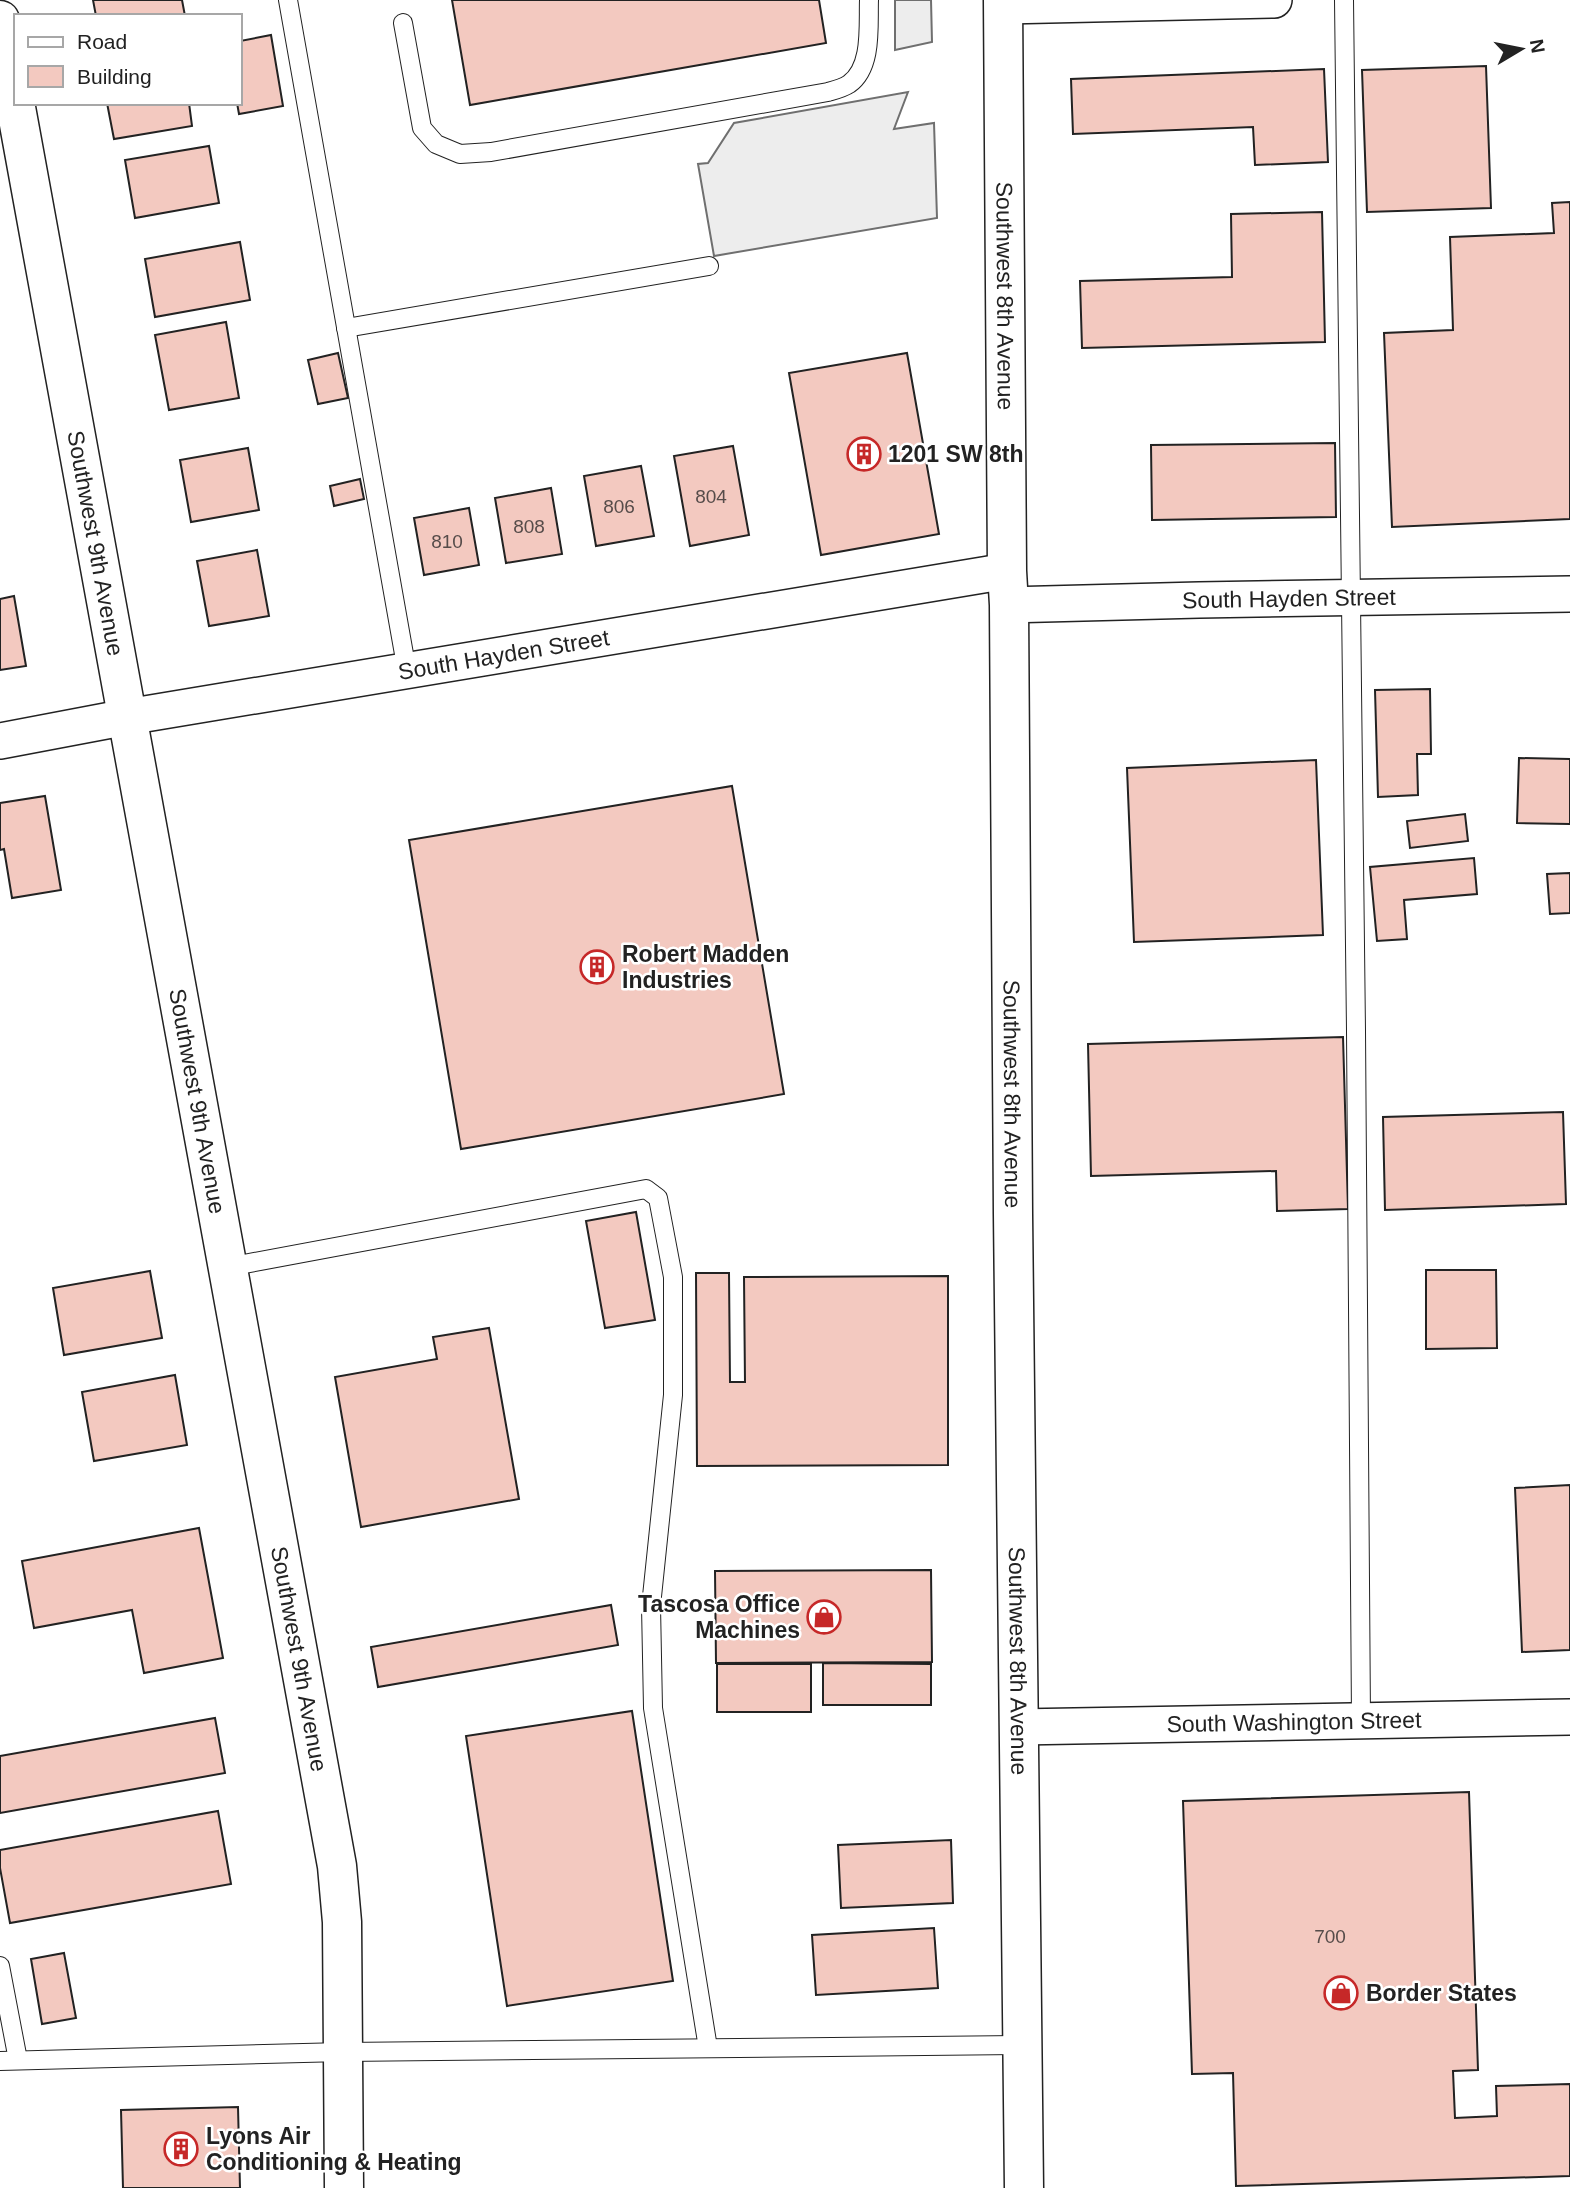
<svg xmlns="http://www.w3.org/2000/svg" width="1570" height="2188" viewBox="0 0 1570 2188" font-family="Arial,sans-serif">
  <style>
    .parking { fill: #ededed; stroke: #6f6f6f; stroke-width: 2 }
    .building { fill: #f3c9c0; stroke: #222; stroke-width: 2 }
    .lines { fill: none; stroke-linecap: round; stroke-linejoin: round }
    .lane-casing { stroke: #222; stroke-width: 20 }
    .street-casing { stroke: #222; stroke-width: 38 }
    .secondary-casing { stroke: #222; stroke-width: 41 }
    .lane { stroke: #fff; stroke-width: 18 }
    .street { stroke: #fff; stroke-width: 35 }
    .secondary { stroke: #fff; stroke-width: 38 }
    .labels { text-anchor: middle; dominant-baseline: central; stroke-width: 5; stroke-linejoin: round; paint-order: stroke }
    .number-label { font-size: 19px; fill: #564c4a }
    .street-label { font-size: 23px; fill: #222; stroke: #fff }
    .poi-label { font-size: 23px; font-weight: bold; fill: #222; stroke: #fff; text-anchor: start }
  </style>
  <rect width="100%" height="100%" fill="#fff"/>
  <!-- parking -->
  <g class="parking">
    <path d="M895,0H931L932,42L895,50Z"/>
    <path d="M908,92L894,129L934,123L937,218L714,256L698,164L708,163L734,123Z"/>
  </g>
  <!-- building -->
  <g class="building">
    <path d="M93,0H182L185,16H96Z"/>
    <path d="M452,0H819L826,43L470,105Z"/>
    <path d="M271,35L283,106L239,114L237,103H240V41Z"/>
    <path d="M1486,66L1491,208L1367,212L1362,70Z"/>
    <path d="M1324,69L1328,162L1255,165L1253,127L1073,134L1071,79Z"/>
    <path d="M107,103H189L192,126L114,139Z"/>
    <path d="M209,146L219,203L135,218L125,160Z"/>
    <path d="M1570,202V519L1392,527L1384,333L1453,330L1450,237L1554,233L1552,203Z"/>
    <path d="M1322,212L1325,342L1082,348L1080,281L1232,277L1231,214Z"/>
    <path d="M240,242L250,300L155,317L145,259Z"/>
    <path d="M226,322L239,398L169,410L155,335Z"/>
    <path d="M338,353L348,398L318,404L308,360Z"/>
    <path d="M907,353L939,534L821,555L789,373Z"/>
    <path d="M1335,443L1336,517L1152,520L1151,445Z"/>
    <path d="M733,446L749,535L690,546L674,456Z"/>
    <path d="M248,448L259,510L191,522L180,460Z"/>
    <path d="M641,466L654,536L596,546L584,476Z"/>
    <path d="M360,479L364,499L334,506L330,486Z"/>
    <path d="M551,488L562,554L506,563L495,498Z"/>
    <path d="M469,508L479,565L424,575L414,518Z"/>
    <path d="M257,550L269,616L209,626L197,561Z"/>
    <path d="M14,596L26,666L0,670V599Z"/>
    <path d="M1430,689L1431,754H1417L1418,795L1378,797L1375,690Z"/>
    <path d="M1519,758L1570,759V824L1517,823Z"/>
    <path d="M1316,760L1323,935L1134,942L1127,768Z"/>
    <path d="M732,786L784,1094L461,1149L409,840Z"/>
    <path d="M45,796L61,890L12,898L4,849L0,850V803Z"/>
    <path d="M1465,814L1468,841L1410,848L1407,821Z"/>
    <path d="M1474,858L1477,894L1404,900L1407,939L1377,941L1370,867Z"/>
    <path d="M1570,873V913L1550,914L1547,874Z"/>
    <path d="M1343,1037L1348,1209L1277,1211L1276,1171L1091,1176L1088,1044Z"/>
    <path d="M1563,1112L1566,1204L1385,1210L1383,1117Z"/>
    <path d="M636,1212L655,1320L605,1328L586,1221Z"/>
    <path d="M1426,1270H1496L1497,1348L1426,1349Z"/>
    <path d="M150,1271L162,1338L64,1355L53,1288Z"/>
    <path d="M696,1273H729L730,1382H745L744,1277L948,1276V1465L697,1466Z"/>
    <path d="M489,1328L519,1499L361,1527L335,1377L437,1359L433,1337Z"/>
    <path d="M175,1375L187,1445L94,1461L82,1392Z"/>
    <path d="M1570,1485V1650L1522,1652L1515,1488Z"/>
    <path d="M199,1528L223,1658L144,1673L132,1610L34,1628L22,1561Z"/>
    <path d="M931,1570L932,1662L716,1663L715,1571Z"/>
    <path d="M611,1605L618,1645L378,1687L371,1647Z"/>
    <path d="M823,1663L931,1664V1705H823Z"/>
    <rect x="717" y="1664" width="94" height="48"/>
    <path d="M632,1711L673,1981L507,2006L466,1736Z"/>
    <path d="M215,1718L225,1773L0,1813V1756Z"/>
    <path d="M1469,1792L1478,2070L1453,2071L1455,2118L1497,2116L1496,2086L1570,2084V2176L1236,2186L1233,2073L1192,2074L1183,1801Z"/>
    <path d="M218,1811L231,1884L10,1923L0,1868V1850Z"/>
    <path d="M951,1840L953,1903L841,1908L838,1845Z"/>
    <path d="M934,1928L938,1988L816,1995L812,1935Z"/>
    <path d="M64,1953L76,2018L42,2024L31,1959Z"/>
    <path d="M238,2107L240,2188H123L121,2110Z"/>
  </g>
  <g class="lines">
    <defs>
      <g id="lane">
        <path d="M288,0L407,671"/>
        <path d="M1344,0L1356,1031L1361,1720"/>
        <path d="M403,23L422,128L436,144L460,154L491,152L828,92C835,90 843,88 849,84C873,67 868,25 869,0"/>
        <path d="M346,328L709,266"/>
        <path d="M228,1267L646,1189L658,1198L673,1277V1395L651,1606L653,1708L708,2048"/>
        <path d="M0,1966L18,2060"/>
        <path d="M0,2061L343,2052L1023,2045"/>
      </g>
      <g id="street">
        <path d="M1003,6L1274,0"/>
        <path id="s1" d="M1009,605L1199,600L1570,594"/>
        <path id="s2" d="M0,741L127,717L1007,571"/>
        <path id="s3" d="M1018,1727L1570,1717"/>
      </g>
      <g id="secondary">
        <path id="s4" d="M1003,0L1007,571L1009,605L1013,1214L1024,2188"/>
        <path id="s5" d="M0,20L337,1866L342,1922L344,2188"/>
      </g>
    </defs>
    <!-- lane casing -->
    <use href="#lane" class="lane-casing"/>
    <!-- street casing -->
    <use href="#street" class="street-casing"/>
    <!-- secondary casing -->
    <use href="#secondary" class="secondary-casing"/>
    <!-- lane -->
    <use href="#lane" class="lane"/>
    <!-- street -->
    <use href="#street" class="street"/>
    <!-- secondary -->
    <use href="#secondary" class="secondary"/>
  </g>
  <!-- icons -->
  <defs>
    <symbol id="building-ring" viewBox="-11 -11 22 22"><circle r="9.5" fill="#fff" stroke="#c62828" stroke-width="1.5"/><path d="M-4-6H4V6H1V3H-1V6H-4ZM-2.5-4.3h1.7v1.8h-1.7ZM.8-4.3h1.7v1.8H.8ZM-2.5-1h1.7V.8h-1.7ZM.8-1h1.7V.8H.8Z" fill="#c62828"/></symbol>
    <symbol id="shop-ring" viewBox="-11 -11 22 22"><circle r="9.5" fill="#fff" stroke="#c62828" stroke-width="1.5"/><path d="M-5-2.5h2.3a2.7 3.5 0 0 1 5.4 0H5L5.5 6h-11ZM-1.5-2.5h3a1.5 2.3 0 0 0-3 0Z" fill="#c62828"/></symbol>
  </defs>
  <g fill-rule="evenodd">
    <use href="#building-ring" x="845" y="435" width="38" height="38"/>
    <use href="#building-ring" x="578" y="948" width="38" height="38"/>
    <use href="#shop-ring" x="805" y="1598" width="38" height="38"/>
    <use href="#shop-ring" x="1322" y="1974" width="38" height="38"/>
    <use href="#building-ring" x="162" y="2130" width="38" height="38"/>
  </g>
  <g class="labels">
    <!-- number labels -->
    <g class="number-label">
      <text x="711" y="496">804</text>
      <text x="619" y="506">806</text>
      <text x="529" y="526">808</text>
      <text x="447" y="541">810</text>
      <text x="1330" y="1936">700</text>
    </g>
    <!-- street labels -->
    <g class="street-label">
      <text stroke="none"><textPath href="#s4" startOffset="296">Southwest 8th Avenue</textPath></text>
      <text stroke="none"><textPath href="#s5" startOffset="532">Southwest 9th Avenue</textPath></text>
      <text stroke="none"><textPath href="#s1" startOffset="280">South Hayden Street</textPath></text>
      <text stroke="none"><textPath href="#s2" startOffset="511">South Hayden Street</textPath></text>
      <text stroke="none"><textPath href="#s4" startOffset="1094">Southwest 8th Avenue</textPath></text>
      <text stroke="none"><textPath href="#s5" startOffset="1099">Southwest 9th Avenue</textPath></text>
      <text stroke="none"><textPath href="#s5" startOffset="1666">Southwest 9th Avenue</textPath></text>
      <text stroke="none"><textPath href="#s4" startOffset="1661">Southwest 8th Avenue</textPath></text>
      <text stroke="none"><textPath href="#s3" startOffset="276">South Washington Street</textPath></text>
    </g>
    <!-- poi labels -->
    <g class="poi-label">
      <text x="888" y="454">1201 SW 8th</text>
      <text x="622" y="954">Robert Madden<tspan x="622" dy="26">Industries</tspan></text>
      <text x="800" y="1604" text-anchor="end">Tascosa Office<tspan x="800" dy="26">Machines</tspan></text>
      <text x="1366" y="1993">Border States</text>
      <text x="206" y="2136">Lyons Air<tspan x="206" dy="26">Conditioning &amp; Heating</tspan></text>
    </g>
  </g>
  <!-- legend -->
  <rect x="14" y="14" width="228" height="91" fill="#ffffff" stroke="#a7a7a7" stroke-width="2"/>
  <rect x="28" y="37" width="35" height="10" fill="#ffffff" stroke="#a7a7a7" stroke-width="2"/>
  <text x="77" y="49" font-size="21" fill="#222222">Road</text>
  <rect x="28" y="66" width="35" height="21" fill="#f3c9c0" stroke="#a7a7a7" stroke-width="2"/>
  <text x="77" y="84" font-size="21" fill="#222222">Building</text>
  <!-- north arrow -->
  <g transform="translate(1521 49) rotate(80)" stroke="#ffffff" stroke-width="5" paint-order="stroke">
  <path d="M0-5L12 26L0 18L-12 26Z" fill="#222222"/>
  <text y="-10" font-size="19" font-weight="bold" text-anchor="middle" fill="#222222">N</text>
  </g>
</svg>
